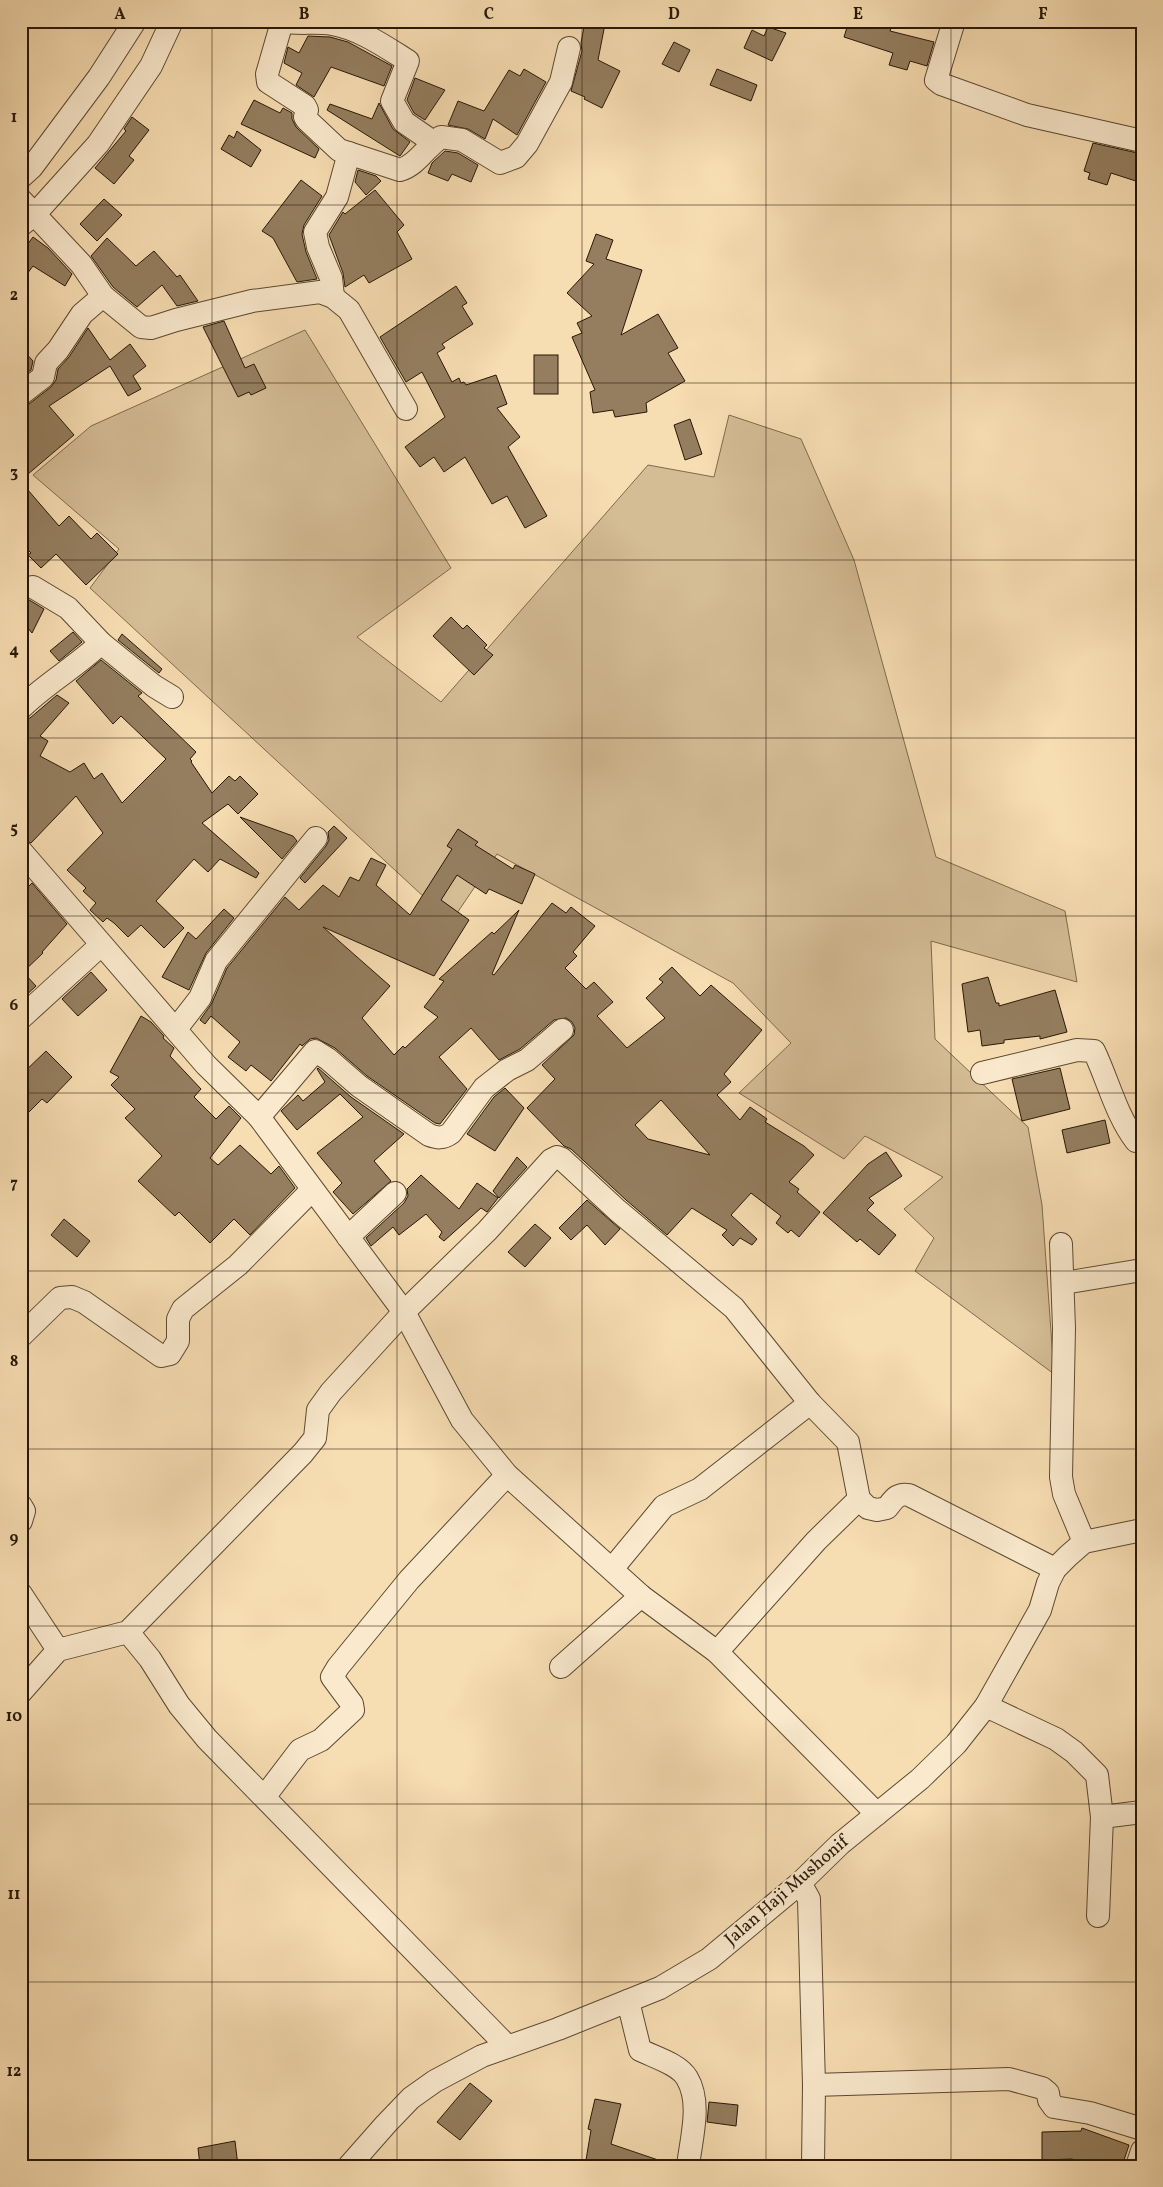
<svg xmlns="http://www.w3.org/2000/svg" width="1163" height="2187" viewBox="0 0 1163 2187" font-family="Vollkorn,serif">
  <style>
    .green { fill: #d4bc95; stroke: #7e6a4e }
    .building { fill: #947e5f; stroke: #281806; fill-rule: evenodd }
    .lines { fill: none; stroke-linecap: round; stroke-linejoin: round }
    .minor-casing { stroke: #5c4931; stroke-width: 24 }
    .minor { stroke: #fae9cd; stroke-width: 22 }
    .grid { fill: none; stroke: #281806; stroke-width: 1; stroke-opacity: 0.55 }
    .labels { text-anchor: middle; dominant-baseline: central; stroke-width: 4; stroke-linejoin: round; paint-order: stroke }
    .street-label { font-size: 18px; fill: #281806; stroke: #fae9cd }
    .neatline { fill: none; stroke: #281806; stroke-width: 2 }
    .grid-label { font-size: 16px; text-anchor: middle; font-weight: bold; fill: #281806 }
  </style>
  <rect width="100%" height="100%" fill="#f7ddb2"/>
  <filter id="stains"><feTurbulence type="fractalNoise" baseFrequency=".004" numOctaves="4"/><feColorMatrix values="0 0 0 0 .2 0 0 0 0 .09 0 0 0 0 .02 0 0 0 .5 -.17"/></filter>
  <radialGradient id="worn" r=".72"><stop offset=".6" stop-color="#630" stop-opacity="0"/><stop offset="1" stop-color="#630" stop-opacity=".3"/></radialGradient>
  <!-- green -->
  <path class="green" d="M305,330L451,568L357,637L441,702L648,465L714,477L729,415L801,439L854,560L936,857L1065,911L1077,982L931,941L935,1039L1028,1127L1042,1205L1054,1374L915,1271L934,1238L904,1209L943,1177L865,1136L844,1159L739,1093L791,1043L733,983L497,854L451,922L90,588L119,549L33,475L91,426Z"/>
  <!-- building -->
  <g class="building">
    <path d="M585,21L605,24L598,60L620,71L602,108L584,99L585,97L571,91L582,51L581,43Z"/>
    <path d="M849,21H872L891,28L890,31L934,42L927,66L910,61L907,70L889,65L893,53L844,37Z"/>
    <path d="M768,27L786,33L772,61L744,48L752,30L764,36Z"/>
    <path d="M308,36L330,37L348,42L392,66L384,86L331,67L314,97L296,85L302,73L284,63L288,47L299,53Z"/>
    <path d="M674,42L690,50L679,72L662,64Z"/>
    <path d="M524,69L546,82L517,135L493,119L485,139L468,129L448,125L458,101L484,111L509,70L520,76Z"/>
    <path d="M717,69L757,85L751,101L710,85Z"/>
    <path d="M415,78L445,90L425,120L414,113L407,100Z"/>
    <path d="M254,100L280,113L283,108L292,113V119L296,127L319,149L315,158L241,124Z"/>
    <path d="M379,103L393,129L410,142L400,156L327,110L330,104L372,119Z"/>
    <path d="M132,117L149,130L129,156L134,160L114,184L95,168L126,131L124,129Z"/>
    <path d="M237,131L261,150L251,167L221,149L229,135L234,138Z"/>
    <path d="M1093,143L1142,154V183L1111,173L1107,185L1088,179L1090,173L1084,171Z"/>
    <path d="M445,151L458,153L478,165L471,182L452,174L448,181L428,173L432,163Z"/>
    <path d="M358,170L376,176L381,181L366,195L355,182Z"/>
    <path d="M301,180L322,196L304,225L302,234L306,252L317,279L297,282L273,238L262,231Z"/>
    <path d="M375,190L404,225L397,232L412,259L369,283L364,275L345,287L343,273L329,235L343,212L345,214Z"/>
    <path d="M104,199L122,215L97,241L80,224Z"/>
    <path d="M596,234L613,240L606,259L642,270L621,335L658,314L678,348L668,353L685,381L646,403L647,412L615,417L613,410L593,413L590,392L595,390L572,337L582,333L577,323L592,316L567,293L594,264L586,261Z"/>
    <path d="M33,237L48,248L72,274L65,286L33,266L21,282V253Z"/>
    <path d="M107,238L136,266L154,251L177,277L180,275L198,301L177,306L162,285L137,307L113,287L91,256Z"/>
    <path d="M456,286L467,303L462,306L473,324L442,344L445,348L437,353L452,382L459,378L461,383L464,382L466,385L496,375L507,404L497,408L520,437L508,447L547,516L525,528L507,496L492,504L465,457L444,472L434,457L420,467L405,447L445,417L422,372L406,382L380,337Z"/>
    <path d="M224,321L245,368L254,364L266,388L251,395L249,392L238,397L203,327Z"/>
    <path d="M88,328L110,360L130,344L146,366L133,376L141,389L128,396L110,366L49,406L74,435L21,480V407L29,404L51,387L56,380L58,369L69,357Z"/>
    <path d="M21,348L33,361L31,370L21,377Z"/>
    <rect x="534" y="355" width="24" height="39"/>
    <path d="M690,419L702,454L685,460L674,425Z"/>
    <path d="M21,482L59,526L69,516L91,539L97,533L118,554L86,585L56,554L41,568L28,555L31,553L21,543Z"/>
    <path d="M21,593L26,598L44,609L32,633L21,620Z"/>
    <path d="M451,617L463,629L467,625L487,645L484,648L493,655L474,675L433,636Z"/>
    <path d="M73,632L82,642L59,661L50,651Z"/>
    <path d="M122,634L162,669L159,673L118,640Z"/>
    <path d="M101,660L142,693L138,696L196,752L190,759L192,761L191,762L212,793L229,776L235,781L240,776L258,794L238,814L228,804L202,823L259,873L256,878L220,859L208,872L194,859L156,901L184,928L164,948L141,925L128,937L114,923L107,918L103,922L90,910L96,903L83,891L86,888L67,870L103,833L76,796L31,843L21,838V721L30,718L57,695L69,703L40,736L48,741L40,756L70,772L84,763L94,779L102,773L122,803L166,759L121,716L113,724L76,681Z"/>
    <path d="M240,817L293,836L297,841L282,859Z"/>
    <path d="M334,826L347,838L305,883L300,878L326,846L329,840L328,832Z"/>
    <path d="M458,829L478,842L475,845L513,869L515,865L535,874L522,904L489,889L486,894L457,875L441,900L469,920L434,976L323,927L390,986L362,1018L394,1055L403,1046L405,1048L438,1017L424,1007L444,981L439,979L492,932L494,934L519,910L492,974L494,975L552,903L566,913L571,907L595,926L573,952L577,956L565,968L586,989L594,982L613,1002L597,1016L627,1048L665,1018L646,998L663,982L659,979L672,967L700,996L711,985L762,1030L724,1074L731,1082L717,1095L740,1120L750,1107L767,1119L765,1122L804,1146L814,1155L789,1182L799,1189L797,1192L820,1212L799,1237L791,1230L788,1233L776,1223L781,1216L751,1193L731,1215L757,1239L752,1245L740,1238L733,1246L722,1235L727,1230L692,1208L667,1235L626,1200L571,1149L564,1146L527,1108L555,1079L542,1065L574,1035L575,1028L572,1022L566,1018L554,1020L520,1049L499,1060L471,1028L439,1057L467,1089L440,1124L435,1123L367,1076L335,1048L316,1038L310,1039L302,1046L300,1044L271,1081L251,1065L246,1071L228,1057L240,1042L211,1016L205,1024L200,1020L212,1003L227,968L285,897L299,910L323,885L339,897L350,877L359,881L371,858L386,865L376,885L410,915L452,849L447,846ZM661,1100L710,1155L648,1139L635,1125Z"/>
    <path d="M32,883L67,924L42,952L43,953L23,972L36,986L21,1000V894Z"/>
    <path d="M224,909L234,918L206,953L189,990L162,977L188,932L196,939Z"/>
    <path d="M91,972L107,990L78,1016L62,999Z"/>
    <path d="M988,977L996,1003H999V1006L1055,990L1067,1032L1040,1039V1036L1004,1040V1043L982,1046L980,1030L968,1032L962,984Z"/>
    <path d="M141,1016L151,1022L164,1036L163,1038L174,1048L170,1056L201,1089L194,1097L216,1119L229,1106L241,1118L210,1158L218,1165L240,1145L271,1174L279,1166L295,1188L250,1235L234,1219L210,1243L179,1212L175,1216L138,1181L162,1156L125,1118L135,1109L111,1085L119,1077L110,1072Z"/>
    <path d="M46,1051L72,1077L47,1103L42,1099L21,1120V1075Z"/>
    <path d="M318,1068L351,1097L404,1134L374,1161L391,1181L353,1214L333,1192L342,1183L317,1153L363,1117L340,1094L297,1130L281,1111L298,1095L303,1101L325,1082L317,1069Z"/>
    <path d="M1060,1068L1070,1109L1022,1121L1012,1079Z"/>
    <path d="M505,1088L524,1108L495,1151L467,1134L494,1097Z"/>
    <path d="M1105,1120L1110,1143L1067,1153L1062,1130Z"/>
    <path d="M886,1152L902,1176L869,1198L874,1203L867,1210L896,1235L879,1255L860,1239L857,1242L823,1213L868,1164Z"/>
    <path d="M517,1157L527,1167L499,1198L493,1191Z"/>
    <path d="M421,1175L459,1209L477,1183L498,1198L487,1212L481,1208L444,1241L439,1237L442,1232L426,1214L399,1235L393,1227L371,1246L366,1238L404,1203L408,1196L407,1189Z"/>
    <path d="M587,1200L620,1229L605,1245L587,1225L571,1240L559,1228Z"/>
    <path d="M64,1219L90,1241L77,1257L51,1235Z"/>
    <path d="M535,1224L551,1238L525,1267L508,1252Z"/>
    <path d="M470,2083L492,2101L460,2140L437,2122Z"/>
    <path d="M595,2099L621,2104L611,2144L667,2163L666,2166H585L591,2130L588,2129Z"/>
    <path d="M709,2102L738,2105L736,2126L707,2122Z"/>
    <path d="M1082,2128L1129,2145L1122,2166H1090L1072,2159L1042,2160V2132L1081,2131Z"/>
    <path d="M235,2141L238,2166H200L198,2148Z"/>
  </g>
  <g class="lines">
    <defs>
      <g id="minor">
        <path d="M281,21C298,25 315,21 332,24C360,29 384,46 408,61L392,101L404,122L433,142"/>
        <path d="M954,21L936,80L941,84L1027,115L1142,141"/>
        <path d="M282,22L267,74L268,82L305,106L307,110L305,117L307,120L339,150L400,170C417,165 426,147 441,137L462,140L500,163L516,157L527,144L561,82L569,48"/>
        <path d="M21,177L32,167L99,77L135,21"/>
        <path d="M21,200L81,264L103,296L141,327L151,328L176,320L252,301L320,292L333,297L349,310L406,409"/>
        <path d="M21,225L35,214L98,144L151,66L172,21"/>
        <path d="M333,297L331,278L318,247L315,232L337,197L349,153"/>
        <path d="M21,394L43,377L46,363L58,350L82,314L103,296"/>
        <path d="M33,587L68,608L101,643L154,686L172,697"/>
        <path d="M21,708C45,684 76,667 101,643"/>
        <path d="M21,851L206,1065L259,1117L404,1312L462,1420L507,1475L641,1596L717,1652L877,1814"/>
        <path d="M21,1018L101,945"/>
        <path d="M176,1029L200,998L216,961L316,838"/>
        <path d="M982,1073L1077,1050L1094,1051C1108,1080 1116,1115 1136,1141H1142"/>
        <path d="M259,1117L315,1051L328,1059L359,1086L429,1135C437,1138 443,1139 451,1133L484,1088L507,1070L527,1060L562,1030"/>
        <path d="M348,1237L395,1193"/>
        <path d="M1061,1244L1064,1328L1061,1477L1064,1494L1084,1542"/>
        <path d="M1064,1283L1142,1270"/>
        <path d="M21,1336L60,1298L72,1297L84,1302L161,1356L170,1354L178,1341V1319L183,1309L238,1265L312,1190"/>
        <path d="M21,1506L24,1511L21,1521"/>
        <path d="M612,1569L664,1506L700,1489L810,1403"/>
        <path d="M21,1594L58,1650"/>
        <path d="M128,1632L150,1659L179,1705L207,1739L507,2046"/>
        <path d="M717,1652L816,1541L859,1499"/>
        <path d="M561,1667L641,1596"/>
        <path d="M21,1692L58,1650L128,1632L303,1453L315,1438L318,1410L331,1392L404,1312L487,1231L551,1160L557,1157L562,1159L617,1210L734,1308L810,1403L848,1442L859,1499L868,1508L877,1510L887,1508C894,1499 897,1493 909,1495L1055,1569"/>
        <path d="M986,1706L1056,1739L1074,1752L1097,1775L1102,1817L1098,1916"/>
        <path d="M265,1796L300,1750L321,1740L353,1710L352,1704L332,1677L338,1667L409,1580L507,1475"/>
        <path d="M1102,1817L1142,1812"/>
        <path d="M800,1883L809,1899L814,2085L813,2166"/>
        <path d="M628,2001L640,2050C654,2057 679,2064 687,2078C702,2103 691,2139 688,2166"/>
        <path d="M814,2085L1009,2079L1042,2088L1048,2093L1049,2100L1054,2107L1090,2113L1142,2129"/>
        <path d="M349,2166L386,2124L411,2098L435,2081L482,2056L558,2029L660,1988L709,1959L800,1883L840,1844L920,1779L956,1744L986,1706L1040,1610L1048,1583L1055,1569L1068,1556L1084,1542L1142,1530"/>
        <path d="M1137,2166L1142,2151"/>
      </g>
    </defs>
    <!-- minor casing -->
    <use href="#minor" class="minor-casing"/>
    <!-- minor -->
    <use href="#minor" class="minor"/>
  </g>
  <!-- grid -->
  <path class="grid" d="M212,21V2166M397,21V2166M582,21V2166M766,21V2166M951,21V2166M21,205H1142M21,383H1142M21,560H1142M21,738H1142M21,916H1142M21,1093H1142M21,1271H1142M21,1449H1142M21,1626H1142M21,1804H1142M21,1982H1142"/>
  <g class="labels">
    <!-- street labels -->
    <g class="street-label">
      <text transform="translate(787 1891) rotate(-41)">Jalan Haji Mushonif</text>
    </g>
  </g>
  <!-- margin -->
  <rect width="1163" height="2187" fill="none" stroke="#f7ddb2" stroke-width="55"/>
  <rect x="28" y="28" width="1108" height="2132" class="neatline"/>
  <g class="grid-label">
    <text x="120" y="19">A</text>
    <text x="304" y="19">B</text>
    <text x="489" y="19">C</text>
    <text x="674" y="19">D</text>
    <text x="858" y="19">E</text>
    <text x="1043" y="19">F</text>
    <text x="14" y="122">1</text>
    <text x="14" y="300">2</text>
    <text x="14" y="477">3</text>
    <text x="14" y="655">4</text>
    <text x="14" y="833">5</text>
    <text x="14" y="1010">6</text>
    <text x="14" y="1188">7</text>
    <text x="14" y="1366">8</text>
    <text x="14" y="1543">9</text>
    <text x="14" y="1721">10</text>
    <text x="14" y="1899">11</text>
    <text x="14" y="2076">12</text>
  </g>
  <rect width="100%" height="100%" filter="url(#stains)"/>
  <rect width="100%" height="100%" fill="url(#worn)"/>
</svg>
